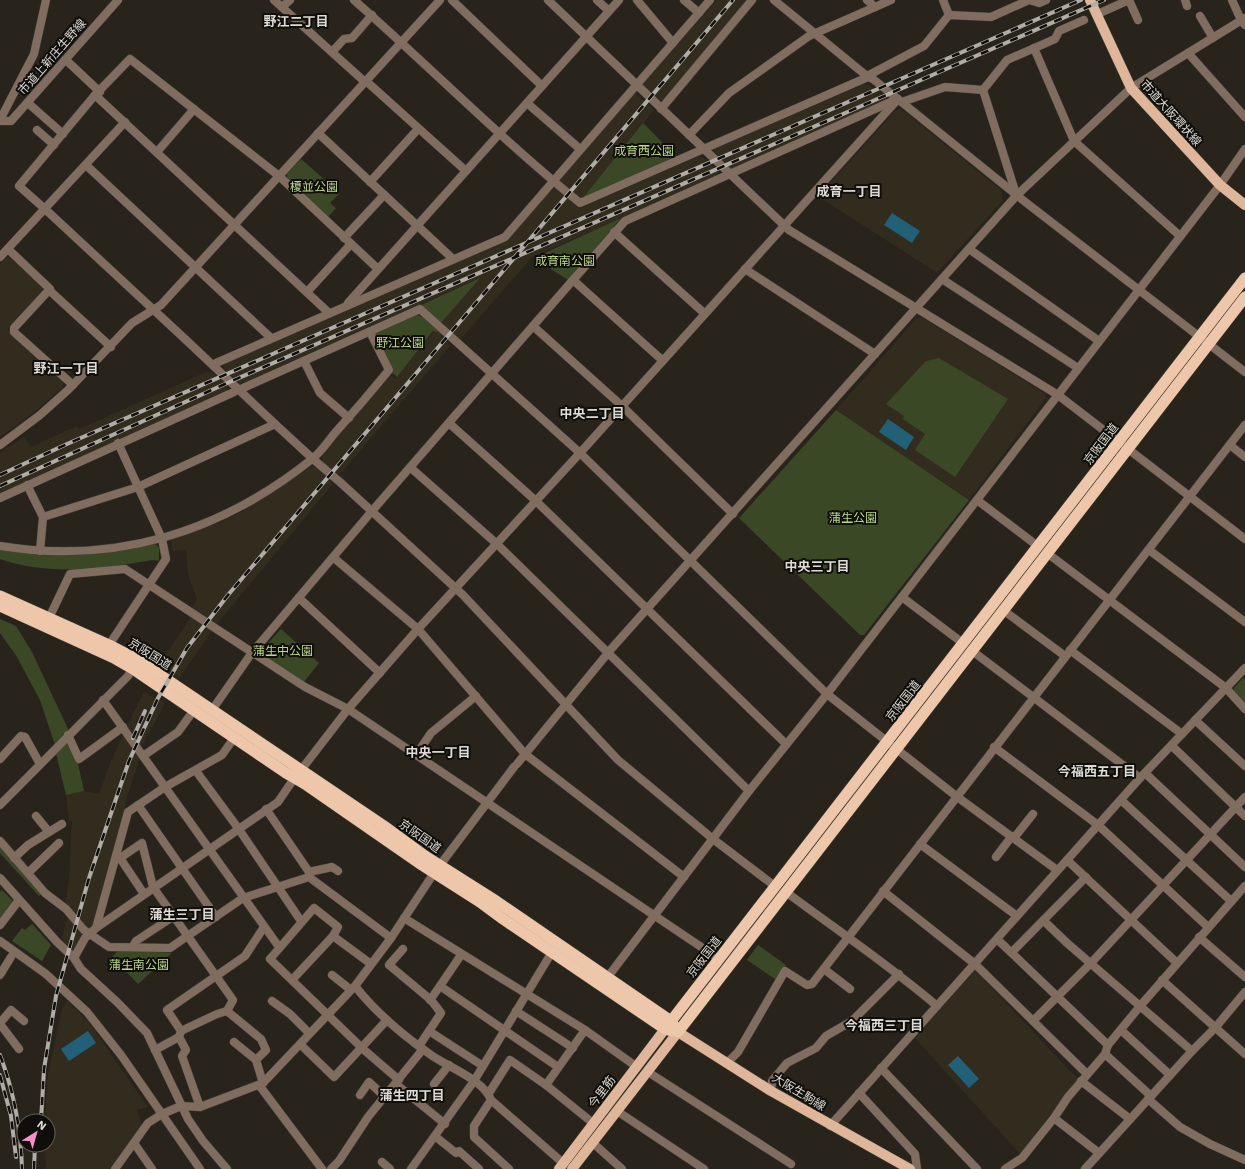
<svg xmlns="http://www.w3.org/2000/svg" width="1245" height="1169" viewBox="0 0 1245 1169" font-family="'Work Sans','Noto Sans JP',sans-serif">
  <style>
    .built { fill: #322c1e }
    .green { fill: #3b4825 }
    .water { fill: #216077 }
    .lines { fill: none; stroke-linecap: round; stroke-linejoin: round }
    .minor-casing { stroke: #45413a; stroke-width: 9 }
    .tertiary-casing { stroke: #45413a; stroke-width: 9 }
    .primary-casing { stroke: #45413a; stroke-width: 11 }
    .trunk-casing { stroke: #45413a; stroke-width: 12 }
    .minor { stroke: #816d5f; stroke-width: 8 }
    .tertiary { stroke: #816d5f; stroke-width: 8 }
    .primary { stroke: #dfb699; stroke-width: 10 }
    .trunk { stroke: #eec6a9; stroke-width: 11 }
    .rail-casing { stroke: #b0ada7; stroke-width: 4 }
    .rail { stroke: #0f0e0a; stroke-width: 2.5; stroke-dasharray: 8; stroke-linecap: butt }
    .labels { text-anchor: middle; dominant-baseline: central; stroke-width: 4; stroke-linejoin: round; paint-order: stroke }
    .street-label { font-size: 12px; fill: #dedbd6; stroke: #0f0e0a }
    .park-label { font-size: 12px; fill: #bbd88d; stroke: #0f0e0a }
    .neighbourhood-label { font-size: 13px; font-weight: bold; fill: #dedbd6; stroke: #0f0e0a }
  </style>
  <rect width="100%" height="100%" fill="#28241c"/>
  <!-- built -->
  <g class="built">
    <path d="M717,0H746L664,99L659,100L642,85Z"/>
    <path d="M863,84L869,85L886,98L885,101L734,169L729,168L713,152L715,149Z"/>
    <path d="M635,93L654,110L582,199L561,183V178Z"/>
    <path d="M901,109L1001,190L1003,200L937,273L818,196L896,110Z"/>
    <path d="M697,157H702L718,172V176L532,257L460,340L441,323L479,278L245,382L239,383L224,368V364L507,241L551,189H556L580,208Z"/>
    <path d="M6,257H10L43,288V292L8,328V331L63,382V387L27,418L0,437V264Z"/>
    <path d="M921,317L1046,394V398L969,500L836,410L917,318Z"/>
    <path d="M434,331L440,332L450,346L342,472L337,473L330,481L332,485L216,625L191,608L197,600L188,574L186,550L172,551L171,539L221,522L241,512L283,485L308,465L313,468L323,460L322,455L390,375L395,379Z"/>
    <path d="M206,372H212L227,386V391L0,494V452L24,437L31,447L77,426L79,429Z"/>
    <path d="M191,617L212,631L179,678L159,664Z"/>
    <path d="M144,692L165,703L142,746L126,727Z"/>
    <path d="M124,733L140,757L125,804V809L92,928H85L83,936L75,949L72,950L62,939L69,910L65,905L69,881L72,821L69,822L66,795L84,791L99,794L111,761Z"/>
    <path d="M975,970L1078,1079L1020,1154L915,1038Z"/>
    <path d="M67,1001L90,1024L148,1107L137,1110L142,1124L109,1169H46L45,1145H48V1121H45L48,1074L62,1008Z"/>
  </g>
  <!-- green -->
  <g class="green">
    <path d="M643,123L666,146L670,160L582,199Z"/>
    <path d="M301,159L340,193L330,203L336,208L328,217L287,179V174Z"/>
    <path d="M621,218L568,280L534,258Z"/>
    <path d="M480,278L441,323L421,305Z"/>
    <path d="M417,315L423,317L440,332L433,331L397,377L391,372L376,336V333Z"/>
    <path d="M939,358L1008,399L955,477L915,450L925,434L903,419L904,416L886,404L926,361Z"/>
    <path d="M836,410L969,500L864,635H860L739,518Z"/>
    <path d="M155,544L159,548V561L152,560C105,569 46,576 0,559V548L115,550Z"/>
    <path d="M0,619L16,626L32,652L69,731L55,745L40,700L17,657L0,633Z"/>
    <path d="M281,629L319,663L303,683L259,653Z"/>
    <path d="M1243,678L1245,680V704L1234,691V688Z"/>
    <path d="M68,742L78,764L84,791L66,795L56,753Z"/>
    <path d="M0,846L43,893L39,896L0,853Z"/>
    <path d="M2,890L15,903L0,921V892Z"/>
    <path d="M32,924L51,945L42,961L12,941L22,928L25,930Z"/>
    <path d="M758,945L786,965L778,981L747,960Z"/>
    <path d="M132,950L171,953V954L138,984L112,957L118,951Z"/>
  </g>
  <!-- water -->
  <g class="water">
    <path d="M892,213L920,231L912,243L884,225Z"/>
    <path d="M888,419L914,437L906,450L879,432Z"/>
    <path d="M88,1031L96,1043L69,1061L61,1049Z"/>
    <path d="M958,1056L979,1079L969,1088L948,1065Z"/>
  </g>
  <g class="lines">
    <defs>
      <g id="minor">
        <path d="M274,0L365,82"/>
        <path d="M354,0C430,67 501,139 580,203L868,77L873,79L1024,201L1245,372"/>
        <path d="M452,0L542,86"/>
        <path d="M597,0L609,11"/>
        <path d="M637,0L673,43"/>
        <path d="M684,0L699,13"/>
        <path d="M867,0L875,7"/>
        <path d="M1129,0L1138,20"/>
        <path d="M1185,0L1187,6"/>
        <path d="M1232,0L1241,20L1245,25"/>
        <path d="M282,7L290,0"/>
        <path d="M1102,12L1129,0"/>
        <path d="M1200,16L1213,38"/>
        <path d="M1034,48L1074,141L1180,236"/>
        <path d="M332,52L344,39L352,38L372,15"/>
        <path d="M1188,53L1245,117"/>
        <path d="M66,60L100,92"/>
        <path d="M867,76L924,46L949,15L991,17L1029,0L1039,3L1046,0"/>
        <path d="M366,81L466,171"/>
        <path d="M983,90L1016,194"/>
        <path d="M95,95L329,313"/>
        <path d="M902,102L945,87L983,90L1007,60L1055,39L1059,31L1084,20"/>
        <path d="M28,103L63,134"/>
        <path d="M527,103L580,149"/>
        <path d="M0,121H11L118,0"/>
        <path d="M37,130L54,145"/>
        <path d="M318,133L453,259"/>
        <path d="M704,149L789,230L1058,395L1245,539"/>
        <path d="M157,152L194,109"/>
        <path d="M86,165L271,338"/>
        <path d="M370,182L418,129"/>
        <path d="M45,209L19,186L95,95L130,59L279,176L378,269"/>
        <path d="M614,232L704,313"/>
        <path d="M344,238L384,195"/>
        <path d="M8,249L50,289L14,328V332L73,385"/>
        <path d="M969,249L1099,341"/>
        <path d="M0,257L125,122"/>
        <path d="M745,269L875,354"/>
        <path d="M942,279L1078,368"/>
        <path d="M573,280L625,221L895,100"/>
        <path d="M49,290L111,347"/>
        <path d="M307,292L351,244"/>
        <path d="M348,303L619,0"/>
        <path d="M533,326L622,406L733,514"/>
        <path d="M304,361L320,393L349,418"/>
        <path d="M216,363L505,237L710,0"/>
        <path d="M243,388L420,309L580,453L827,694L956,796L1057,870"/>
        <path d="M450,424L536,501L786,744"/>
        <path d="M1230,445L1245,457"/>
        <path d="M313,459L341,483"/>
        <path d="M411,468L497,544L749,791"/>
        <path d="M27,485L43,517L40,551"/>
        <path d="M0,498L234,392"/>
        <path d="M977,500L1039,547"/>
        <path d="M43,517L138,487L275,424L185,339"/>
        <path d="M0,546C116,565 221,532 312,459C320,453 327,443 334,434C353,413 371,392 389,370L370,332"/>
        <path d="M1149,550L1245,622"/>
        <path d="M1047,553L1226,688L1245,709"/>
        <path d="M334,558L418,629L525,754L684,877"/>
        <path d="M902,597L964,644"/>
        <path d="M299,598L380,673"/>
        <path d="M1003,610L1065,656"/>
        <path d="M49,618L70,574L125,569L305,687L348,709L719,959"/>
        <path d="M109,645L166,559L162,539L118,443"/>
        <path d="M971,650L1140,778"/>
        <path d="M1070,650L1182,734"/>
        <path d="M103,700L279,947"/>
        <path d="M212,710L251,654L372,511L573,280L662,360"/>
        <path d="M1195,720L1245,766"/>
        <path d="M68,735L79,759L123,727"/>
        <path d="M1172,746L1245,816"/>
        <path d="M994,747L1098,825L1208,927"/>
        <path d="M416,755L431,733L476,696"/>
        <path d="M143,756L178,732L194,710"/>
        <path d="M0,759L21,736L25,737L40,764"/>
        <path d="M196,771L238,828L301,921"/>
        <path d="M1145,773L1245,867"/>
        <path d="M1121,800L1231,901"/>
        <path d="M0,805L128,676L135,664"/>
        <path d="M138,805L216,917"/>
        <path d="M266,809L309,872V877"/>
        <path d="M36,816L49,832"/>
        <path d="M1014,838L1033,814"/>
        <path d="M0,841L45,893L66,909L84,930L109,947L170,948L243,898L309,877L391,938"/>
        <path d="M920,844L1017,916"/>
        <path d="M116,856L120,858L144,894"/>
        <path d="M996,857L1012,836"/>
        <path d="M14,858L28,845L62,824"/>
        <path d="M120,858L142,843L153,887L233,1000L227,1011L261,1039L266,1050L256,1060L263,1083"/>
        <path d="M1067,860L1177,963"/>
        <path d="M29,872L59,843"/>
        <path d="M309,872L332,867L338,871"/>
        <path d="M0,878L57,942L74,958L81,969L117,1002L147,1033L188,1119L203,1141L227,1169"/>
        <path d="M883,891L975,964L1087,1074"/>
        <path d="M786,892C837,930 889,965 937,1006"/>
        <path d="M404,918L585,1030L637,1067"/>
        <path d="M1044,921L1067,943L1192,1051"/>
        <path d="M0,925L19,900"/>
        <path d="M96,928L278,802L295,777"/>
        <path d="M1199,937L1245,977"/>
        <path d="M997,939L1108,1045"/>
        <path d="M133,946L136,941L174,916"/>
        <path d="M403,949L389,965L431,1000L441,1013L419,1046"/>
        <path d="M1012,952L1086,877"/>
        <path d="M461,955L440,986L558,1067"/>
        <path d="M74,958L85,938L96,928L128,812L165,787L222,755L234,738"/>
        <path d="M371,964L333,936L338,927L314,908L270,959L363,1049L399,1080"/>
        <path d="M824,969L850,989"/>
        <path d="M0,975L11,957"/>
        <path d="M332,975L351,990"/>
        <path d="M607,978L749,791L827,694L1220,185L1245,149"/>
        <path d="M292,980L333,936"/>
        <path d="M1162,980L1245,1054"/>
        <path d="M355,986C376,1013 404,1036 431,1055C448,1067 484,1080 491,1100L563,1163"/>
        <path d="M430,1000L440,986"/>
        <path d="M272,1001L290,1014L309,1033"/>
        <path d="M516,1011L573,1048"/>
        <path d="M1033,1021L1091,963L1245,797"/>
        <path d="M0,1023L11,1010L24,1021"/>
        <path d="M0,1024L19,1049"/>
        <path d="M1121,1030L1170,1075"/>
        <path d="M181,1031L217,1014L227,1011"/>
        <path d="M429,1031L483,1066"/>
        <path d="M179,1037L186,1050L182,1056L200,1107"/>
        <path d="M234,1042L256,1060"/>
        <path d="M301,1045L334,1077L387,1020"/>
        <path d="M155,1050L179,1037L181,1031L167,1010L245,956L264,927"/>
        <path d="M1105,1054L1151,1096"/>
        <path d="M727,1063L738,1052L785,971L807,985L812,984L1245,425"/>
        <path d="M881,1068L977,1169"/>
        <path d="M648,1072L791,1164"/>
        <path d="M1081,1081L1130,1119"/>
        <path d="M396,1084L445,1124"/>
        <path d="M434,1084L449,1065"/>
        <path d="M259,1085L322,1169"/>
        <path d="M546,1085L585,1030"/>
        <path d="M771,1091L772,1081L787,1063L816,1048L826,1036L852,1021L899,974"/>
        <path d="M489,1093L510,1060L546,1085L594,1124"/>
        <path d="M859,1093L915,1154L917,1169"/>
        <path d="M360,1095L369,1082L385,1097"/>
        <path d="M1148,1099L1180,1127L1210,1144L1245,1160"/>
        <path d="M491,1100L474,1126V1137L509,1169"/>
        <path d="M617,1111L704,1169"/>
        <path d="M1054,1118L1099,1153"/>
        <path d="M830,1126L1140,778L1245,668"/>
        <path d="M436,1137L456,1153L459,1151L479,1169"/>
        <path d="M134,1143L152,1169"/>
        <path d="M593,1143L622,1169"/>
        <path d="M382,1162L390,1169"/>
        <path d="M115,1169L148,1123L162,1114L181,1106L200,1107L263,1083L355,986L391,938L434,873"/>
        <path d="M331,1169L339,1161L368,1117L423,1049"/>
        <path d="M411,1169L474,1081L552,952"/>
        <path d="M1005,1169L1022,1158L1054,1118L1068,1097L1105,1054L1108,1045L1141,1005L1245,886"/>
        <path d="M1085,1169L1192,1051L1215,1028L1245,992"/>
      </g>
      <g id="tertiary">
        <path d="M548,0L704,149"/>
        <path d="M774,0L868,77"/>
        <path d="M943,0L949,15"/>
        <path d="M661,109L752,0"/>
        <path d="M0,120L34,54L46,0"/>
        <path d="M689,135L729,93L809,36L891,0"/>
        <path d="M45,209L185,339"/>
        <path d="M275,424L313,459"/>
        <path d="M0,445L40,415L68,390L132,323L161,305L440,0"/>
        <path d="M341,483L463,595L618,760L713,839L776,887"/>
        <path d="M517,764L612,648L1017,195L1131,88L1245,18"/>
        <path d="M298,774L348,709L418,629L580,453L898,99"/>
        <path d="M437,869L514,767"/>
        <path d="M0,941L46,974L87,1012L121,1055L200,1169"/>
      </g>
      <g id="primary">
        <path d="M1090,0L1131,88L1220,185L1245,205"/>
        <path d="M559,1169L665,1029"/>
        <path d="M572,1169L678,1032L771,1091L910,1169"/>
      </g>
      <g id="trunk">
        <path d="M0,596L109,645L138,660L384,826L425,856L496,901L671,1021L675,1027"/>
        <path d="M0,606L114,658L133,669L286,773L305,784L419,863L480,902L503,919L665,1029L672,1031"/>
        <path d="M665,1029L1245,278"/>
        <path d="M678,1032L1245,297"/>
      </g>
    </defs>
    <!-- minor casing -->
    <use href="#minor" class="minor-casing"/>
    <!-- tertiary casing -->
    <use href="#tertiary" class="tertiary-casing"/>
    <!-- primary casing -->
    <use href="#primary" class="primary-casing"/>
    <!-- trunk casing -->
    <use href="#trunk" class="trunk-casing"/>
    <!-- minor -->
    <use href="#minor" class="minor"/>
    <!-- tertiary -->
    <use href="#tertiary" class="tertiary"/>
    <!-- primary -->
    <use href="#primary" class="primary"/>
    <!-- trunk -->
    <use href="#trunk" class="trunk"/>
    <defs>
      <g id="rail">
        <path d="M0,475L67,444L1081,0"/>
        <path d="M0,486L225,384L1104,0"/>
        <path d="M133,738L145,711"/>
        <path d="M0,1055C14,1092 21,1129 22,1169"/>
        <path d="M0,1075L11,1116L16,1157"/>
        <path d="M41,1121L44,1069L56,996L89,878L119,790L129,761L158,698L187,648L228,595L733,0"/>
        <path d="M34,1169L35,1145"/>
      </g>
    </defs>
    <!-- rail casing -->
    <use href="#rail" class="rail-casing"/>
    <!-- rail -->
    <use href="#rail" class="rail"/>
  </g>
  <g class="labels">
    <!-- street labels -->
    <g class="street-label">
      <text transform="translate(52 57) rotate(-49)">市道上新庄生野線</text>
      <text transform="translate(1171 113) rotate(48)">市道大阪環状線</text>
      <text transform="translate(1101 444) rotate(-53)">京阪国道</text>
      <text transform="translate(150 654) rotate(32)">京阪国道</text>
      <text transform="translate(903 701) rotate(-52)">京阪国道</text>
      <text transform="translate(420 836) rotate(35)">京阪国道</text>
      <text transform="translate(704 957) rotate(-52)">京阪国道</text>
      <text transform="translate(602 1092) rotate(-53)">今里筋</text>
      <text transform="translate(799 1092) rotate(31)">大阪生駒線</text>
    </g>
    <!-- park labels -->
    <g class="park-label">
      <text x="644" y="151">成育西公園</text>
      <text x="314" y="187">榎並公園</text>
      <text x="565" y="261">成育南公園</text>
      <text x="400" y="343">野江公園</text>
      <text x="853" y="518">蒲生公園</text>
      <text x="283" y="651">蒲生中公園</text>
      <text x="139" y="965">蒲生南公園</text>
    </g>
    <!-- neighbourhood labels -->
    <g class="neighbourhood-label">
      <text x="296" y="21">野江二丁目</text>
      <text x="849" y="191">成育一丁目</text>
      <text x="66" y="368">野江一丁目</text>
      <text x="592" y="413">中央二丁目</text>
      <text x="817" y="566">中央三丁目</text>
      <text x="438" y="752">中央一丁目</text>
      <text x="1097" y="771">今福西五丁目</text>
      <text x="182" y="914">蒲生三丁目</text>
      <text x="884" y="1025">今福西三丁目</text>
      <text x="412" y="1095">蒲生四丁目</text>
    </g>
  </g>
  <!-- north arrow -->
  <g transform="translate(36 1133) rotate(37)"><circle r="19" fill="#0f0e0a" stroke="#62605c"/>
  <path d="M0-3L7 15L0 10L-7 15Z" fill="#f98fc9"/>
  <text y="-6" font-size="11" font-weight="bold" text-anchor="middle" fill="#dedbd6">N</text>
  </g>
</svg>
